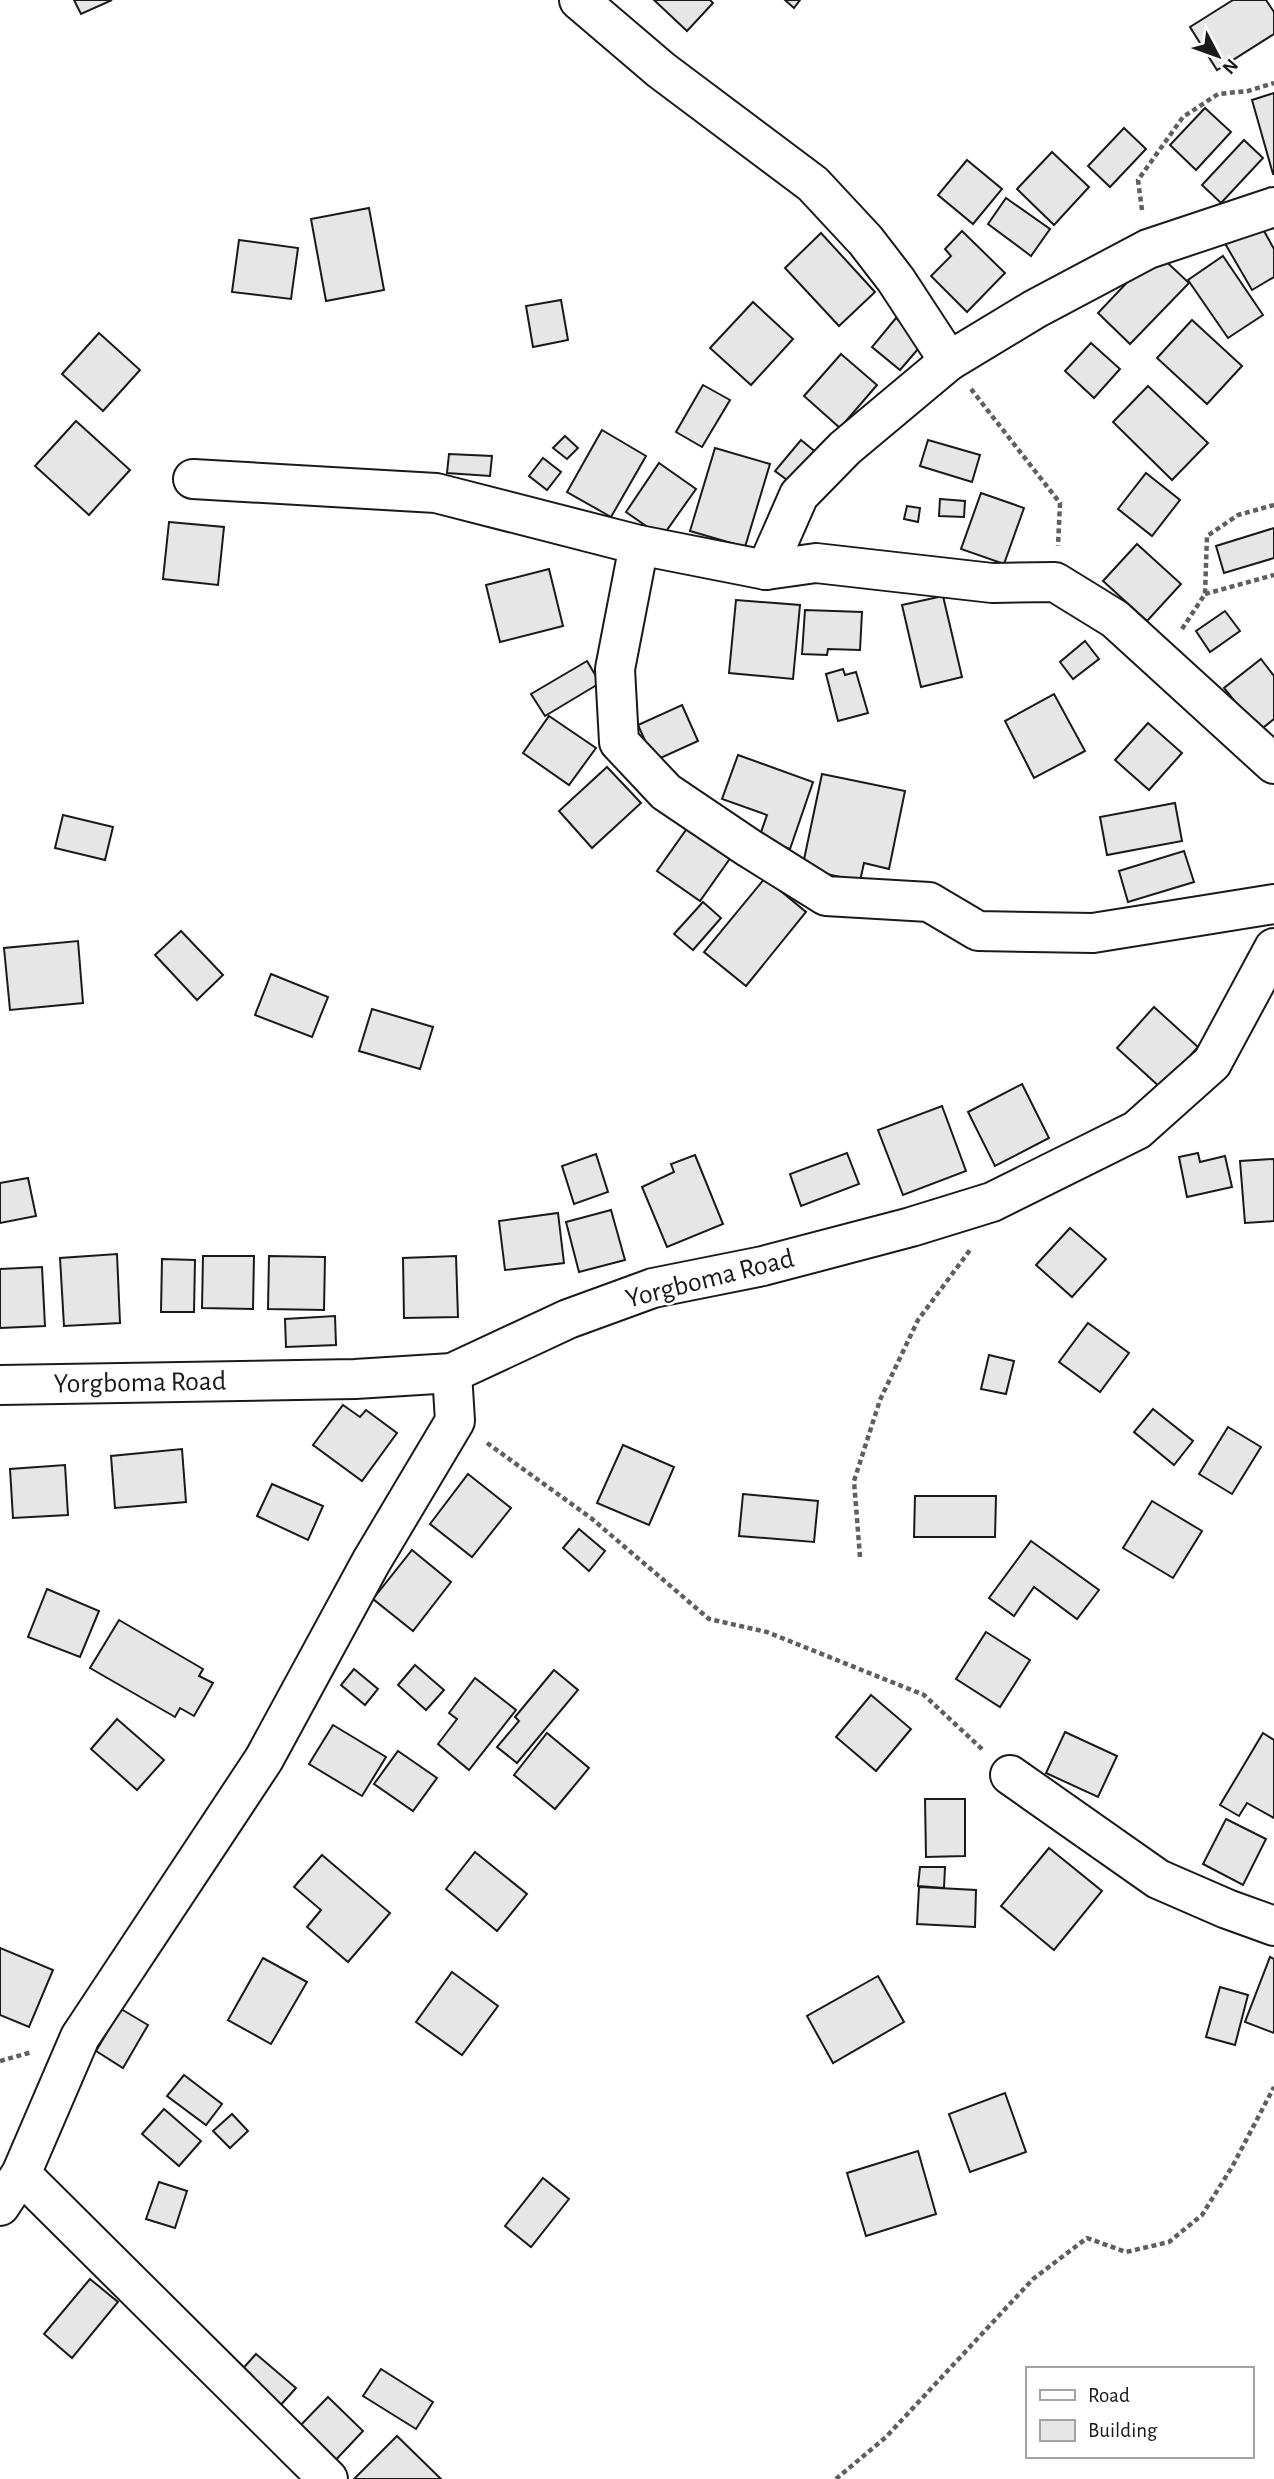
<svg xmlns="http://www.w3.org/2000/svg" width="1274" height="2479" viewBox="0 0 1274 2479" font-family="'Alegreya Sans',sans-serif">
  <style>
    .building { fill: #e6e6e6; stroke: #1a1a1a; stroke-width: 2 }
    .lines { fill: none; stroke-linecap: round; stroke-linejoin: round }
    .minor-casing { stroke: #1a1a1a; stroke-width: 42 }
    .path { stroke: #5f5f5f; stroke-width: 4.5; stroke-dasharray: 5 3.5; stroke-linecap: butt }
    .minor { stroke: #fff; stroke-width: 38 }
    .labels { text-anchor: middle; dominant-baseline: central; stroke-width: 5; stroke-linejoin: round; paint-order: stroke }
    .street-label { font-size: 28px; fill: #1a1a1a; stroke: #fff }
  </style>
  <rect width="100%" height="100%" fill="#fff"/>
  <!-- building -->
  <g class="building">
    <path d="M74,0H112L81,14Z"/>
    <path d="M654,0H710L713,3L687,31Z"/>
    <path d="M785,0H800L794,8Z"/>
    <path d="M1233,0H1266L1274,12V34L1217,70L1190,27Z"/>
    <path d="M1274,93V174H1273L1252,100Z"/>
    <path d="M1205,108L1231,132L1196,170L1170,145Z"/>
    <path d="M1124,128L1146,149L1110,187L1088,166Z"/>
    <path d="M1244,140L1263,158L1221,203L1202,185Z"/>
    <path d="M1052,152L1089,187L1054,225L1017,189Z"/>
    <path d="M967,160L1002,189L973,224L938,195Z"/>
    <path d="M1006,198L1050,229L1031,256L988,224Z"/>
    <path d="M369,208L384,290L326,301L311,219Z"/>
    <path d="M1258,220L1274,249V277L1252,290L1223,240Z"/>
    <path d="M962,231L1005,273L967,312L931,276L951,256L945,249Z"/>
    <path d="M821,233L875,292L839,326L785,268Z"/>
    <path d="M239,240L298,248L291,299L232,292Z"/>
    <path d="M1156,252L1189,283L1130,344L1098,313Z"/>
    <path d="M1223,256L1263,315L1228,338L1188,280Z"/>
    <path d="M561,300L568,340L533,347L526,306Z"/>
    <path d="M753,302L793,339L751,385L710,348Z"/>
    <path d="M896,318L924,342L900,370L872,347Z"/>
    <path d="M1192,320L1242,366L1207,404L1157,358Z"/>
    <path d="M99,333L140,370L103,411L62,374Z"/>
    <path d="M1091,343L1120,369L1094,398L1065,371Z"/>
    <path d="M841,354L877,385L840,428L804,396Z"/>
    <path d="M703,385L730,400L702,447L676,432Z"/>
    <path d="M1148,386L1208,443L1172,480L1113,422Z"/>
    <path d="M76,421L130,470L89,515L35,466Z"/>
    <path d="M602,430L646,456L611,517L567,492Z"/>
    <path d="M565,436L578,448L567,459L553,448Z"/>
    <path d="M801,440L818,454L794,485L775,471Z"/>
    <path d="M928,440L980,455L972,482L920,466Z"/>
    <path d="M715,448L770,464L745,547L690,531Z"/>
    <path d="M449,454L492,456L490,476L447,473Z"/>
    <path d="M543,458L561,472L547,490L529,476Z"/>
    <path d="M659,463L696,489L662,537L626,512Z"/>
    <path d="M1146,473L1180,500L1152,536L1118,509Z"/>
    <path d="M981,493L1024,508L1004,564L961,549Z"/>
    <path d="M940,499L965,501L964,517L939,516Z"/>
    <path d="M907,506L920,508L918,522L904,519Z"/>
    <path d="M169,522L224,527L218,585L163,579Z"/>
    <path d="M1274,528V558L1224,573L1216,546Z"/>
    <path d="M1137,544L1181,584L1147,621L1103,581Z"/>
    <path d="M549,569L563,626L500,642L486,585Z"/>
    <path d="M943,596L962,677L921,687L902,605Z"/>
    <path d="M736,600L800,605L793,679L729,673Z"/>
    <path d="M805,610L862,612L860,650L828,649L827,655L802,654Z"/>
    <path d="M1225,611L1240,631L1210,652L1196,631Z"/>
    <path d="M1085,641L1099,659L1073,679L1060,662Z"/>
    <path d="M1261,659L1274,676V719L1259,731L1224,688Z"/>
    <path d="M587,661L600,683L545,716L531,694Z"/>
    <path d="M843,669L845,675L856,672L868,713L838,721L826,674Z"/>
    <path d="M1054,694L1085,751L1034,778L1005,721Z"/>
    <path d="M682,705L698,741L654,761L638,725Z"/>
    <path d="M549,716L596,748L569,785L523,753Z"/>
    <path d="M1148,723L1182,753L1149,790L1115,760Z"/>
    <path d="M738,755L813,782L790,849L759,838L767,815L722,799Z"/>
    <path d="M607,767L641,803L592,848L559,811Z"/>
    <path d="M822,774L905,791L889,869L864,863L860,881L802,869Z"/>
    <path d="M1175,803L1182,841L1107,855L1100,817Z"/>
    <path d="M63,815L113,827L105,860L55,848Z"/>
    <path d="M693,820L736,850L700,901L657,871Z"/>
    <path d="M1184,851L1194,882L1128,902L1119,871Z"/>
    <path d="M765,878L806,912L746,986L704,952Z"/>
    <path d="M703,902L721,918L693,950L674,934Z"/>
    <path d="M181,931L223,975L197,1000L155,955Z"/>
    <path d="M78,941L83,1003L10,1010L4,948Z"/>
    <path d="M271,974L328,997L312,1037L255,1015Z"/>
    <path d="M1154,1007L1198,1047L1161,1088L1117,1048Z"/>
    <path d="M372,1009L433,1027L420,1069L359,1051Z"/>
    <path d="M1022,1084L1049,1138L995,1166L968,1112Z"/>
    <path d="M942,1106L966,1171L903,1195L878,1130Z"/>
    <path d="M847,1153L859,1184L801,1206L790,1174Z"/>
    <path d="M1198,1153L1200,1162L1225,1156L1232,1187L1187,1197L1179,1157Z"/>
    <path d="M596,1154L608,1192L574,1204L562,1166Z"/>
    <path d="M695,1155L723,1224L667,1247L642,1187L674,1172L671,1164Z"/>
    <path d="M1274,1159V1221L1245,1223L1240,1161Z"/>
    <path d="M28,1178L36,1216L0,1223V1183Z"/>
    <path d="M611,1210L625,1260L579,1272L566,1222Z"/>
    <path d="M558,1213L564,1263L505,1270L499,1221Z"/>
    <path d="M1070,1228L1106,1259L1072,1297L1036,1265Z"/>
    <path d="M117,1254L120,1323L64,1326L60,1258Z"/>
    <path d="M203,1256H254L253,1309L202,1308Z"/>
    <path d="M269,1256L325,1257L324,1310L268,1309Z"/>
    <path d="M456,1256L458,1317L404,1318L403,1258Z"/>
    <path d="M162,1259L195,1260L194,1312H161Z"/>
    <path d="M42,1267L45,1326L0,1328V1269Z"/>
    <path d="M335,1316L336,1345L286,1347L285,1319Z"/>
    <path d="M1088,1323L1129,1353L1100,1392L1059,1362Z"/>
    <path d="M989,1355L1014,1361L1006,1394L981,1389Z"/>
    <path d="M343,1405L360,1417L366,1410L397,1433L362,1481L313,1445Z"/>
    <path d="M1153,1409L1193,1441L1174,1465L1134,1432Z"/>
    <path d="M1228,1427L1261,1447L1232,1494L1199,1474Z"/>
    <path d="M623,1445L674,1467L649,1525L597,1503Z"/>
    <path d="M182,1449L186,1502L115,1508L111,1456Z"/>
    <path d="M65,1465L68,1515L13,1518L10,1469Z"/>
    <path d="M468,1474L511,1508L472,1557L430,1524Z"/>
    <path d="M272,1484L323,1506L308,1540L257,1516Z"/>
    <path d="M743,1494L818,1501L814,1542L739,1536Z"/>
    <path d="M915,1496H996L995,1537H914Z"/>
    <path d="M1152,1501L1202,1531L1173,1578L1123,1548Z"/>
    <path d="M579,1529L605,1551L589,1571L563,1548Z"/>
    <path d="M1031,1541L1099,1590L1077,1619L1034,1587L1014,1616L989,1598Z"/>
    <path d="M412,1550L451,1582L413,1631L373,1599Z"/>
    <path d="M47,1589L99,1611L80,1657L28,1637Z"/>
    <path d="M119,1620L203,1669L199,1676L213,1683L194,1716L180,1708L175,1717L90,1668Z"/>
    <path d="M986,1632L1030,1660L1000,1707L956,1679Z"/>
    <path d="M415,1665L444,1690L426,1710L398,1685Z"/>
    <path d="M354,1669L378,1689L365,1705L341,1685Z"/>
    <path d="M554,1670L578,1690L517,1763L497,1747L519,1721L515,1717Z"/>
    <path d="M475,1678L516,1710L469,1770L438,1744L457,1719L449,1713Z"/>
    <path d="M871,1695L911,1729L876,1771L836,1737Z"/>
    <path d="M117,1719L164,1760L137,1790L91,1749Z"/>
    <path d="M333,1725L386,1757L362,1796L309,1764Z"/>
    <path d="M1065,1732L1117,1756L1098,1797L1046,1773Z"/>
    <path d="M547,1733L589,1768L555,1809L514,1775Z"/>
    <path d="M1263,1733L1274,1740V1818L1247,1803L1239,1816L1220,1805Z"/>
    <path d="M398,1751L437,1778L413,1811L374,1784Z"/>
    <path d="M925,1799H965V1856L926,1857Z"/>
    <path d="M1226,1819L1266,1839L1243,1885L1203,1864Z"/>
    <path d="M1049,1848L1102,1891L1054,1950L1001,1906Z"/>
    <path d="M475,1852L527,1894L497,1931L446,1889Z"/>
    <path d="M322,1855L390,1913L348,1962L307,1927L321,1910L294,1887Z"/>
    <path d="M920,1867H945L944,1888L918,1886Z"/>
    <path d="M919,1887L976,1890L975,1927L917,1924Z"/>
    <path d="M0,1948L53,1970L29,2027L0,2015Z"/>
    <path d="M1270,1957L1274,1959V2033L1245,2022Z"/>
    <path d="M263,1958L307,1982L271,2044L228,2020Z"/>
    <path d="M452,1972L498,2006L462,2055L416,2022Z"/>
    <path d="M878,1976L904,2022L833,2063L807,2016Z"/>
    <path d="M1220,1987L1248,1995L1235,2045L1206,2037Z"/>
    <path d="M121,2009L148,2025L123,2068L96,2051Z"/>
    <path d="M184,2075L222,2104L206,2125L167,2096Z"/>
    <path d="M1005,2093L1026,2152L970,2172L949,2114Z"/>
    <path d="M164,2109L201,2141L179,2166L142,2134Z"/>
    <path d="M232,2114L248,2131L230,2148L213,2131Z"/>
    <path d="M918,2151L936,2214L866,2236L847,2173Z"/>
    <path d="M543,2178L569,2199L531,2247L505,2226Z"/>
    <path d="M159,2182L187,2191L175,2228L146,2219Z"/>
    <path d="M90,2279L118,2302L72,2358L44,2334Z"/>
    <path d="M256,2354L296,2388L278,2408L238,2374Z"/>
    <path d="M381,2369L433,2402L416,2429L363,2396Z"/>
    <path d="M328,2397L363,2431L330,2466L294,2432Z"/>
    <path d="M397,2436L441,2479H354Z"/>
  </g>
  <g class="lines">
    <defs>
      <g id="minor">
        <path d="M579,0L661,70L813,184L866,241L896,280L949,361"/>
        <path d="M193,479L436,493L639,545L766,570L816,563L992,583L1055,582L1115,619L1274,764"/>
        <path d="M639,545L615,669L619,742L666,792L749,848L826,896L929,902L978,931L1093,933L1274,904"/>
        <path d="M766,570L799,495L845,448L949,361L1035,309L1148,249L1274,207"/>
        <path d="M0,1385L355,1379L452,1373L568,1319L653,1288L763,1266L911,1227L992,1202L1137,1130L1212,1063L1274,948"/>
        <path d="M1010,1775L1158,1879L1227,1909L1274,1926"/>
        <path d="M21,2174L328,2479"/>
        <path d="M0,2206L21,2174L80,2037L264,1759L371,1562L455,1421L452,1373"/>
      </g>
    </defs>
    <!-- minor casing -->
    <use href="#minor" class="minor-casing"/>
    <!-- path -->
    <g class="path">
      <path d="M1142,210L1138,180L1183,117L1218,94L1248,91L1274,83"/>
      <path d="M971,389L1060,503L1058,546"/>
      <path d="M1205,594L1274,575"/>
      <path d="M1182,629L1205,594L1207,536L1238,515L1274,505"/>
      <path d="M487,1443L591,1518L709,1619L767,1632L924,1695L983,1750"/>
      <path d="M860,1557L854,1481L880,1400L918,1320L970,1250"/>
      <path d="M0,2061L32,2052"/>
      <path d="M836,2479L886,2437L1033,2279L1087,2238L1126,2252L1169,2242L1202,2215L1232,2167L1274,2087"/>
    </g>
    <!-- minor -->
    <use href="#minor" class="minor"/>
  </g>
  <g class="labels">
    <!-- street labels -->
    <g class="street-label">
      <text transform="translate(710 1279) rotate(-14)">Yorgboma Road</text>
      <text transform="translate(140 1383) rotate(-1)">Yorgboma Road</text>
    </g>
  </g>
  <!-- legend -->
  <rect x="1026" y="2367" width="228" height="91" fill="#ffffff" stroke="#a3a3a3" stroke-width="2"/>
  <rect x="1040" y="2390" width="35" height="10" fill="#ffffff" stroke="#a3a3a3" stroke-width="2"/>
  <text x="1088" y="2402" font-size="21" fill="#1a1a1a">Road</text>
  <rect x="1040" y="2420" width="35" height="21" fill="#e6e6e6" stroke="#a3a3a3" stroke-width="2"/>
  <text x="1088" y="2437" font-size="21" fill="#1a1a1a">Building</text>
  <!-- north arrow -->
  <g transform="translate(1218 56) rotate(131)" stroke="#ffffff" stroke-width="5" paint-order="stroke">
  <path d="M0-5L12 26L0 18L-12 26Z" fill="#1a1a1a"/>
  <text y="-10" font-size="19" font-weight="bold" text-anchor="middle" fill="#1a1a1a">N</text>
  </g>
</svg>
